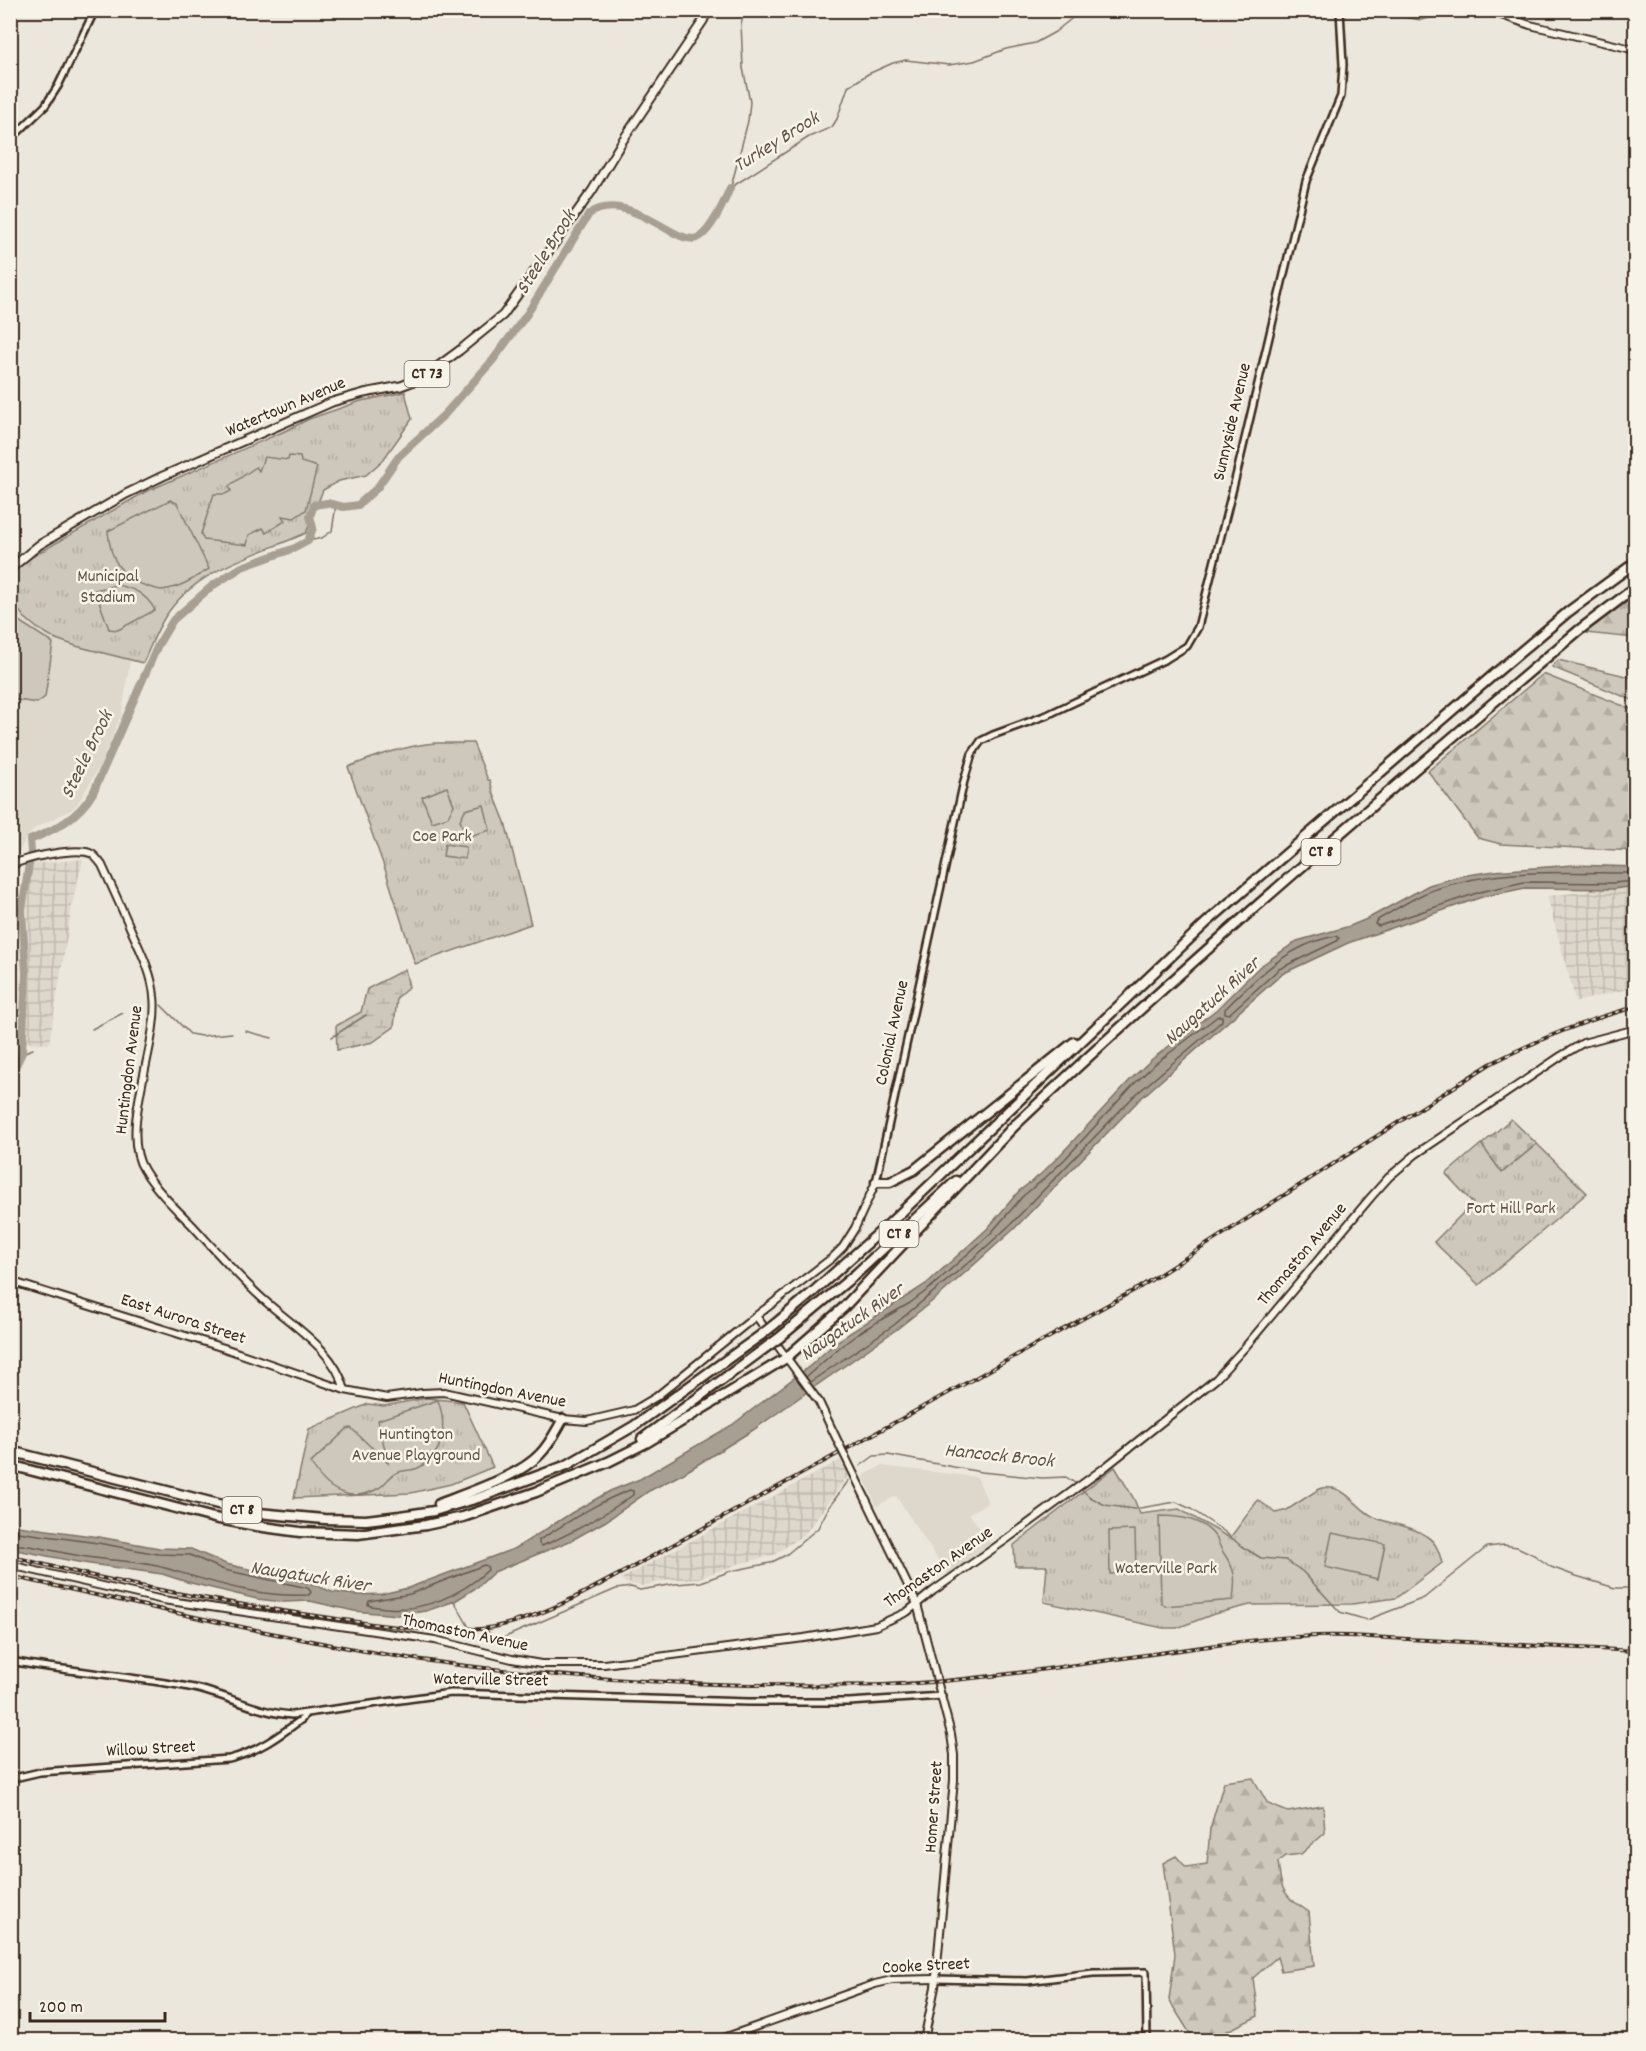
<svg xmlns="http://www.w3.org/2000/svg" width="1646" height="2051" viewBox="0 0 1646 2051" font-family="Dekko,sans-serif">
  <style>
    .built { fill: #ddd7cc }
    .industrial { fill: url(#industrial-grid) }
    .forest { fill: url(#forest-firs); stroke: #84796d; stroke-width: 1.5 }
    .wetland { fill: url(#wetland-marsh); stroke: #84796d; stroke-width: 1.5 }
    .cemetery { fill: url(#cemetery-stones); stroke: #84796d; stroke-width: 1.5 }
    .park { fill: url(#park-tufts); stroke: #84796d; stroke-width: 1.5 }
    .garden { fill: #cec8bc; stroke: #84796d; stroke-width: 1.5 }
    .water { fill: #a89f93; stroke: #7c7064; stroke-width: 1.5 }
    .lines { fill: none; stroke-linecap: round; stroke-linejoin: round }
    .shore { stroke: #67594d; stroke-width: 1.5 }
    .stream { stroke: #7c7064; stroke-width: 1.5 }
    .river { stroke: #a89f93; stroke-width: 8 }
    .tertiary-casing { stroke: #3b2a1e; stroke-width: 10 }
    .secondary-casing { stroke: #3b2a1e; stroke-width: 10 }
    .primary-casing { stroke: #3b2a1e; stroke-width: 11 }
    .motorway-casing { stroke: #3b2a1e; stroke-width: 13 }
    .tertiary { stroke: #f7f3e8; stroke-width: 5 }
    .secondary { stroke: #f7f3e8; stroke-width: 6 }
    .primary { stroke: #f7f3e8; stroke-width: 7 }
    .motorway { stroke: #f7f3e8; stroke-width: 8 }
    .rail-casing { stroke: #3b2a1e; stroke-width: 4 }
    .rail { stroke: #f7f3e8; stroke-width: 1.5; stroke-dasharray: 4.5; stroke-linecap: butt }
    .secondary-bridge-casing { stroke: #3b2a1e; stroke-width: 10; stroke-linecap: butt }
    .motorway-bridge-casing { stroke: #3b2a1e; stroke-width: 13; stroke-linecap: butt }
    .secondary-bridge { stroke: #f7f3e8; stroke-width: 6 }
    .motorway-bridge { stroke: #f7f3e8; stroke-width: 8 }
    .labels { text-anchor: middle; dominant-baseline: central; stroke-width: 5; stroke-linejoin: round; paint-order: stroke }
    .shield { fill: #f7f3e8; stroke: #73665b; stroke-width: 1.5 }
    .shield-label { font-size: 16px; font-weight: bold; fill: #3b2a1e }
    .street-label { font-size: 18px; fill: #3b2a1e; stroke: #f7f3e8 }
    .park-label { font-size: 18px; fill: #605246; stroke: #f7f3e8 }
    .water-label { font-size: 20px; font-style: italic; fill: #615347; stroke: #f7f3e8 }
  </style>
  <defs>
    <pattern id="industrial-grid" width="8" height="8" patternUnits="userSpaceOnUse" patternTransform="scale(1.5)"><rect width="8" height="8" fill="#ddd7cc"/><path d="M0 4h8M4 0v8" fill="none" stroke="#bfb9af"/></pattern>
    <pattern id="forest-firs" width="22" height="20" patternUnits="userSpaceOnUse" patternTransform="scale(1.5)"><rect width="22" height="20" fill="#cec8bc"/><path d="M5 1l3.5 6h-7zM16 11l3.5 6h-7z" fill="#b2aca1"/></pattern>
    <pattern id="wetland-marsh" width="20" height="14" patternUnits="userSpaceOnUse" patternTransform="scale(1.5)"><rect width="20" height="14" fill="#cec8bc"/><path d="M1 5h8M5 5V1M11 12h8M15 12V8" fill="none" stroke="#b2aca1"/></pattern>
    <pattern id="cemetery-stones" width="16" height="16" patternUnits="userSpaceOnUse" patternTransform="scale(1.5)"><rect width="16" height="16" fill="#cec8bc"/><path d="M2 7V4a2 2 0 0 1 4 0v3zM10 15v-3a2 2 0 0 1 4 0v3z" fill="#b2aca1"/></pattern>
    <pattern id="park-tufts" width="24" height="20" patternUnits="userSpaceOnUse" patternTransform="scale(1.5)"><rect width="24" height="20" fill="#cec8bc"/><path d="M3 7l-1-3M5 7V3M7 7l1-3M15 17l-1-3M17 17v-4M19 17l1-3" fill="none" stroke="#b2aca1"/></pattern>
  </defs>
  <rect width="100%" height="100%" fill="#ece7dc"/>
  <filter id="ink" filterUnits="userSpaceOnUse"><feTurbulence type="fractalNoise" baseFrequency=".0167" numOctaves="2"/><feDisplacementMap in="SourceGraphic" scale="12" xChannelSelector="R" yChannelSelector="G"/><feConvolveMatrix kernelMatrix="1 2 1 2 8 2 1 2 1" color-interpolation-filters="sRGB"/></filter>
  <g filter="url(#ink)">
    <!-- built -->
    <g class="built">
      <path d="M10,600L24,618L56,639L130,661L122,713L100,766L78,803L73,809L35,828L25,840L17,855L10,851Z"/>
      <path d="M881,1466L977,1477L988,1503L969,1513L991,1544L948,1575L896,1496L877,1506L863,1476Z"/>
    </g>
    <!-- industrial -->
    <g class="industrial">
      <path d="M83,859L73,900L49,1044L26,1042L30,969L27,910L31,864Z"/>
      <path d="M1635,886V987L1576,1002L1547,896Z"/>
      <path d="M840,1460L849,1475L805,1534L774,1555L735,1565L699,1578L669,1580L642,1586L626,1583L621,1579Z"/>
    </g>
    <!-- forest -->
    <g class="forest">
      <path d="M1635,596V638L1585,633Z"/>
      <path d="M1558,660L1635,678V699L1632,700L1552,667Z"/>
      <path d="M1543,674L1631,709L1635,708V851L1501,844L1478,838L1428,771Z"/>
      <path d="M1253,1778L1268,1804L1288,1812L1323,1806L1325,1833L1301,1854L1286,1856L1278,1862C1282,1893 1282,1894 1309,1912L1314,1966L1281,1971L1277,1957L1253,1978L1258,2016L1215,2037L1194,2040L1169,2000L1175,1954L1163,1863L1176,1856L1186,1867L1207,1864L1210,1829L1224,1782Z"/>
    </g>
    <!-- wetland -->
    <path class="wetland" d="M405,969L409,987L397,998L394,1027L373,1042L337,1050L336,1026L361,1012L367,989Z"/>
    <!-- cemetery -->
    <path class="cemetery" d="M1511,1119L1537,1144L1502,1173L1481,1145Z"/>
    <!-- park -->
    <g class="park">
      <path d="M405,392L412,419L383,460L366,475L339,481L323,490L306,533C256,556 197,567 165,617C156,631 150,648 143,663L76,646L56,639L37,628L24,617L11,600L10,575L23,562L145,492L287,430L309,419L361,401Z"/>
      <path d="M435,743H473L488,780H490L493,792L505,822L531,924L415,964L385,869L348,767C376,756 404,746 435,743Z"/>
      <path d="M1481,1144L1502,1173L1537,1144L1587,1193L1479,1285L1434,1242L1473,1203L1446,1174Z"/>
      <path d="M427,1398L463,1402L493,1467L451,1484L411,1493L294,1498L309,1429L368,1404L384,1406Z"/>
      <path d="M1115,1467L1134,1499L1140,1514L1179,1509L1230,1538L1258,1500L1276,1513L1287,1510L1319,1489C1344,1481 1355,1508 1374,1517C1391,1525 1411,1525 1426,1536C1437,1543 1439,1552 1442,1563L1396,1598L1352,1604L1250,1605L1214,1614L1177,1628H1163L1044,1602L1047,1566H1015L1014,1545Z"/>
    </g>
    <!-- garden -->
    <g class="garden">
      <path d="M289,456L300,457L301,462L317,467L306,510L294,518L282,516L285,521L266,533L263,528L249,535L247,545L204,540L201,534L214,494H225L231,491L229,486L256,467L259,471L264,457L288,460Z"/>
      <path d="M170,500L177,503L209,569C195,578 180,588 162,590C158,590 153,588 149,587C121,579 110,559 108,531Z"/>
      <path d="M116,585C134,588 146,594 155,610L118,630L109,629L95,590Z"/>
      <path d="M11,616L53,643L45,697L37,703L11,699Z"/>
      <path d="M447,787L454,805L448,817L432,822L422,797Z"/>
      <path d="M484,805L490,830L466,837L460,820L465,810Z"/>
      <path d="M445,844L466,847L465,859L443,856Z"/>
      <path d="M438,1400C447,1426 445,1454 418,1468C411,1471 401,1470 396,1473C390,1476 385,1484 379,1488C350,1505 325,1489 311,1463L347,1429L351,1428L388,1463L378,1420Z"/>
      <path d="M1159,1516C1181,1516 1204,1519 1217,1539C1219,1543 1220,1548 1223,1552C1236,1571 1236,1576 1233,1600L1165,1606L1161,1602Z"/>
      <path d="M1135,1530L1136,1573L1110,1574L1109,1531Z"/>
      <path d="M1332,1533L1385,1544L1378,1579L1325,1567Z"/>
    </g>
    <!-- water -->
    <path class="water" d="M1574,865L1635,867V886L1613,889L1525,888L1482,897L1348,943L1282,974L1139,1100L1014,1229L940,1295L897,1329L753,1430L684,1473L649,1491L606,1521L572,1540L494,1572L479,1586L455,1601L426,1611L397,1615L354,1611L310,1601L283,1602L257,1599L187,1582L162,1574L83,1563L11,1549V1525L99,1537L159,1548L191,1549L226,1564L310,1583L332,1592L356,1595L382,1594L408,1588L516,1548L573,1512L610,1491L640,1479L732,1425L811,1365L836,1342L926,1284L987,1229L1019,1191L1041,1174L1061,1154L1130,1080L1151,1060L1217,1009L1259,967L1297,941L1350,926L1367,919L1429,885L1460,876L1495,871Z"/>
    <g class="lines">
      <!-- shore -->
      <g class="shore">
        <path d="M1636,873C1568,873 1498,867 1433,890C1413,897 1394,911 1376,921L1375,924L1379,926L1480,892L1524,882L1613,883L1636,881"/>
        <path d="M1336,936L1339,938L1337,941L1279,969L1229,1014L1225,1013V1009C1257,977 1289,944 1336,936Z"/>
        <path d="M806,1377L840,1347L865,1329L910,1303L930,1288L991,1233L1023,1196L1045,1178L1065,1159L1134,1084L1155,1064L1218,1016H1222V1021L1134,1096L1010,1225L975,1257L894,1325L810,1382"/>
        <path d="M630,1490L633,1491V1495C604,1515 575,1532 542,1546L539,1544V1540C569,1522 597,1502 630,1490Z"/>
        <path d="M10,1531L98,1543L158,1554L190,1555L224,1570L308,1588L311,1592L309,1595C259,1598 212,1582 165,1568C140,1561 113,1561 87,1557C62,1554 36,1545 10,1544"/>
        <path d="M484,1565L487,1566L488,1570C461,1595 423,1612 386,1608C379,1607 373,1607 368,1605L369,1601L410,1594Z"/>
      </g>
      <!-- stream -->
      <g class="stream">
        <path d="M1365,10L1421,20L1461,10"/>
        <path d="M731,187L748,121L750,102L743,68L741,24L745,10"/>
        <path d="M730,188L809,137L832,127L837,119L848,87L868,74L893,63L906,60L949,65L974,61L1006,49L1035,43L1055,32L1082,10"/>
        <path d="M308,541L322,538L332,531L336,505"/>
        <path d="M161,1005L190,1034L201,1036L232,1033"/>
        <path d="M92,1029L123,1013"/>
        <path d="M245,1031L272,1038"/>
        <path d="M332,1037L366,1015"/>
        <path d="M22,1053L33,1049"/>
        <path d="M860,1466L874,1456L888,1455L981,1472L1042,1478L1066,1477L1078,1485"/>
        <path d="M1081,1489L1090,1497L1105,1505L1134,1509L1176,1502L1191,1509L1225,1532L1241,1546L1261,1558L1286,1560L1303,1572L1340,1612L1367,1620L1424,1598L1487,1547L1504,1545L1517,1547L1534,1555L1551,1567L1573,1575L1615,1588H1636"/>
        <path d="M454,1601L469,1627L487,1630L493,1637L503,1638L616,1589L631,1587L640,1590L675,1584L701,1582L731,1571L770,1563L786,1555L818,1528L829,1507L849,1480"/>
      </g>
      <!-- river -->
      <path class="river" d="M10,1077L22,1053L26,973L22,910L31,851L30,840C56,829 78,818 93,793L158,645L173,620L212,586L242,567L295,548L308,541L313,528L310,516L314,505L327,503L344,507L358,505L377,488L399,456L445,414L493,360L527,314L589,214C629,188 675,246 697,238C710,234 725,200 730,188"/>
      <defs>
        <g id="tertiary">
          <path d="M10,140L45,106L58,86L95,10"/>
          <path d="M876,1182L964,781L972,754L981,741L993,735L1047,715L1166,659L1187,646L1198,627L1239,464L1306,181L1341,96L1343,65L1340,10"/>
          <path d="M10,1661C71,1672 133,1676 194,1688C227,1695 258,1713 292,1715L451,1693L748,1702H849L942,1696"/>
          <path d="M10,1779L40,1772L229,1759C257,1752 279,1736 302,1719L305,1714"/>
          <path d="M935,1979L1027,1981L1093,1973L1146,1972L1147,2040"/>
        </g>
        <g id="secondary">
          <path d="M1487,10L1530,25L1636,50"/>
          <path d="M10,866C24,858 78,846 92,854C96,857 99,861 102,865C112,887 122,909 132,932C141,952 152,973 154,996C160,1044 118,1130 144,1170C156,1190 175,1208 192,1225C215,1250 238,1277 264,1300C294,1327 334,1349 345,1390"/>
          <path d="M10,1281L224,1348L345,1390L387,1398L422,1393L444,1392L563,1419L587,1421L634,1410L656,1397L756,1316L832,1258L843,1247L855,1228L876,1182"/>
          <path d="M756,1316L819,1402L841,1448"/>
          <path d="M845,1456L917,1604L951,1734L954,1755V1780L935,1987L924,2040"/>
          <path d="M10,1565L163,1600L435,1640L512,1659L541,1664H604L804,1638L876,1626L907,1612L933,1591L1007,1539L1104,1468L1216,1379L1246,1346L1371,1197L1389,1177L1416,1154L1561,1056L1583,1043L1636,1029"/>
          <path d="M718,2040L875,1984L892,1980L935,1979"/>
        </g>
        <path id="primary" d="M10,569L39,545L126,494L163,476L332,402L364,393L401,386L422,378L460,350L503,315L592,191L623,140L703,21L708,10"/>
        <g id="motorway">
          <path d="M1011,1129C1194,956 1386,793 1578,631L1636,587"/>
          <path d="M876,1182H890L914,1170L1074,1042"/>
          <path d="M775,1324L813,1292L890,1223L1206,923L1498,671L1568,612L1636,562"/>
          <path d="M779,1338L857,1273L956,1181"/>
          <path d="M642,1439L768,1346"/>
          <path d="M10,1451L218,1504L258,1513L324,1519L366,1520L400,1516L434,1511L478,1498L567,1465L634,1426L761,1335"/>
          <path d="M10,1465L214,1518L256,1526L300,1532L358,1534L426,1525L463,1517L536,1492L608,1462L646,1443L786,1358L843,1308L1015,1125"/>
          <path d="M439,1504C467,1493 520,1476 540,1454C550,1444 556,1431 563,1419"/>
        </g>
      </defs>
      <!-- tertiary casing -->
      <use href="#tertiary" class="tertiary-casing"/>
      <!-- secondary casing -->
      <use href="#secondary" class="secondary-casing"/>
      <!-- primary casing -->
      <use href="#primary" class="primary-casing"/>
      <!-- motorway casing -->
      <use href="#motorway" class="motorway-casing"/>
      <!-- tertiary -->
      <use href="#tertiary" class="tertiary"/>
      <!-- secondary -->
      <use href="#secondary" class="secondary"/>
      <!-- primary -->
      <use href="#primary" class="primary"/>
      <!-- motorway -->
      <use href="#motorway" class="motorway"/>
      <defs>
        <g id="rail">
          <path d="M10,1556C117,1584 222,1603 331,1618C379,1625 448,1636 494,1627C544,1617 587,1591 631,1568L1140,1287L1490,1064C1537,1040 1584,1020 1636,1007"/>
          <path d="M10,1576C134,1603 258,1633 383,1654C504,1674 626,1682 748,1685C794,1685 839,1686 884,1685C983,1681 1082,1663 1181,1650C1237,1642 1293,1634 1350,1636L1636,1651"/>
        </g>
      </defs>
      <!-- rail casing -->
      <use href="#rail" class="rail-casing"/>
      <!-- rail -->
      <use href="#rail" class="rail"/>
      <defs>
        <path id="secondary-bridge" d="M841,1448L845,1456"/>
        <g id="motorway-bridge">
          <path d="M761,1335L775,1324"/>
          <path d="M768,1346L779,1338"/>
        </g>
      </defs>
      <!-- secondary-bridge casing -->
      <use href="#secondary-bridge" class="secondary-bridge-casing"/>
      <!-- motorway-bridge casing -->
      <use href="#motorway-bridge" class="motorway-bridge-casing"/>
      <!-- secondary-bridge -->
      <use href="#secondary-bridge" class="secondary-bridge"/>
      <!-- motorway-bridge -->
      <use href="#motorway-bridge" class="motorway-bridge"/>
    </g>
  </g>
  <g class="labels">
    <!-- shield labels -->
    <g class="shield">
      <rect x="404.5" y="361" width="45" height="26" rx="4.5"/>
      <rect x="1301.5" y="839" width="39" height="26" rx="4.5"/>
      <rect x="879.5" y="1221" width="39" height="26" rx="4.5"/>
      <rect x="222.5" y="1497" width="39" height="26" rx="4.5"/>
    </g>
    <g class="shield-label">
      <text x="427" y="374">CT 73</text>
      <text x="1321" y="852">CT 8</text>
      <text x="899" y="1234">CT 8</text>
      <text x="242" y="1510">CT 8</text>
    </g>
    <!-- street labels -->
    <g class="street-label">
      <text transform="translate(286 408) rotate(-23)">Watertown Avenue</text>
      <text transform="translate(1233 422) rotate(-77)">Sunnyside Avenue</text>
      <text transform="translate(893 1033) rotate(-78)">Colonial Avenue</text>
      <text transform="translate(130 1070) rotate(-83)">Huntingdon Avenue</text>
      <text transform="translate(1303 1255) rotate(-50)">Thomaston Avenue</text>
      <text transform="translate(183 1320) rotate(18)">East Aurora Street</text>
      <text transform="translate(502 1391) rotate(11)">Huntingdon Avenue</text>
      <text transform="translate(939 1568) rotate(-35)">Thomaston Avenue</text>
      <text transform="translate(465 1634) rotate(12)">Thomaston Avenue</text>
      <text transform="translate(491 1681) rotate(1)">Waterville Street</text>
      <text transform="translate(151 1750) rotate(-3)">Willow Street</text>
      <text transform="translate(935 1807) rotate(-86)">Homer Street</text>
      <text transform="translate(926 1967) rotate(-3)">Cooke Street</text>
    </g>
    <!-- park labels -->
    <g class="park-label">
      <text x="108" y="577">Municipal<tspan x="108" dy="21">Stadium</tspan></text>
      <text x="442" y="837">Coe Park</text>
      <text x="1511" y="1209">Fort Hill Park</text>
      <text x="416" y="1435">Huntington<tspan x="416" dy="21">Avenue Playground</tspan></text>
      <text x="1166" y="1569">Waterville Park</text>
    </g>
    <!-- water labels -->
    <g class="water-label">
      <text transform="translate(777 143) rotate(-32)">Turkey Brook</text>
      <text transform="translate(547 253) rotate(-58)">Steele Brook</text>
      <text transform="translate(88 755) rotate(-64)">Steele Brook</text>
      <text transform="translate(1213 1002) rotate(-42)">Naugatuck River</text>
      <text transform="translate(853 1323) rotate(-35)">Naugatuck River</text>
      <text transform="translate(999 1457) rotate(6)">Hancock Brook</text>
      <text transform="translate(310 1578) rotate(9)">Naugatuck River</text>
    </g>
  </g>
  <!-- margin -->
  <rect width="1646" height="2051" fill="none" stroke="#f7f3e8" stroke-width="36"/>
  <rect x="18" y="18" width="1610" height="2015" fill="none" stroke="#3b2a1e" stroke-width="2" filter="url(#ink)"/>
  <!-- scale -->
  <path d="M30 2012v9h135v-9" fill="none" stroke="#3b2a1e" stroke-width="3"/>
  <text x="39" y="2012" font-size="18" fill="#3b2a1e" stroke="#f7f3e8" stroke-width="4.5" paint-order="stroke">200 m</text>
</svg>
